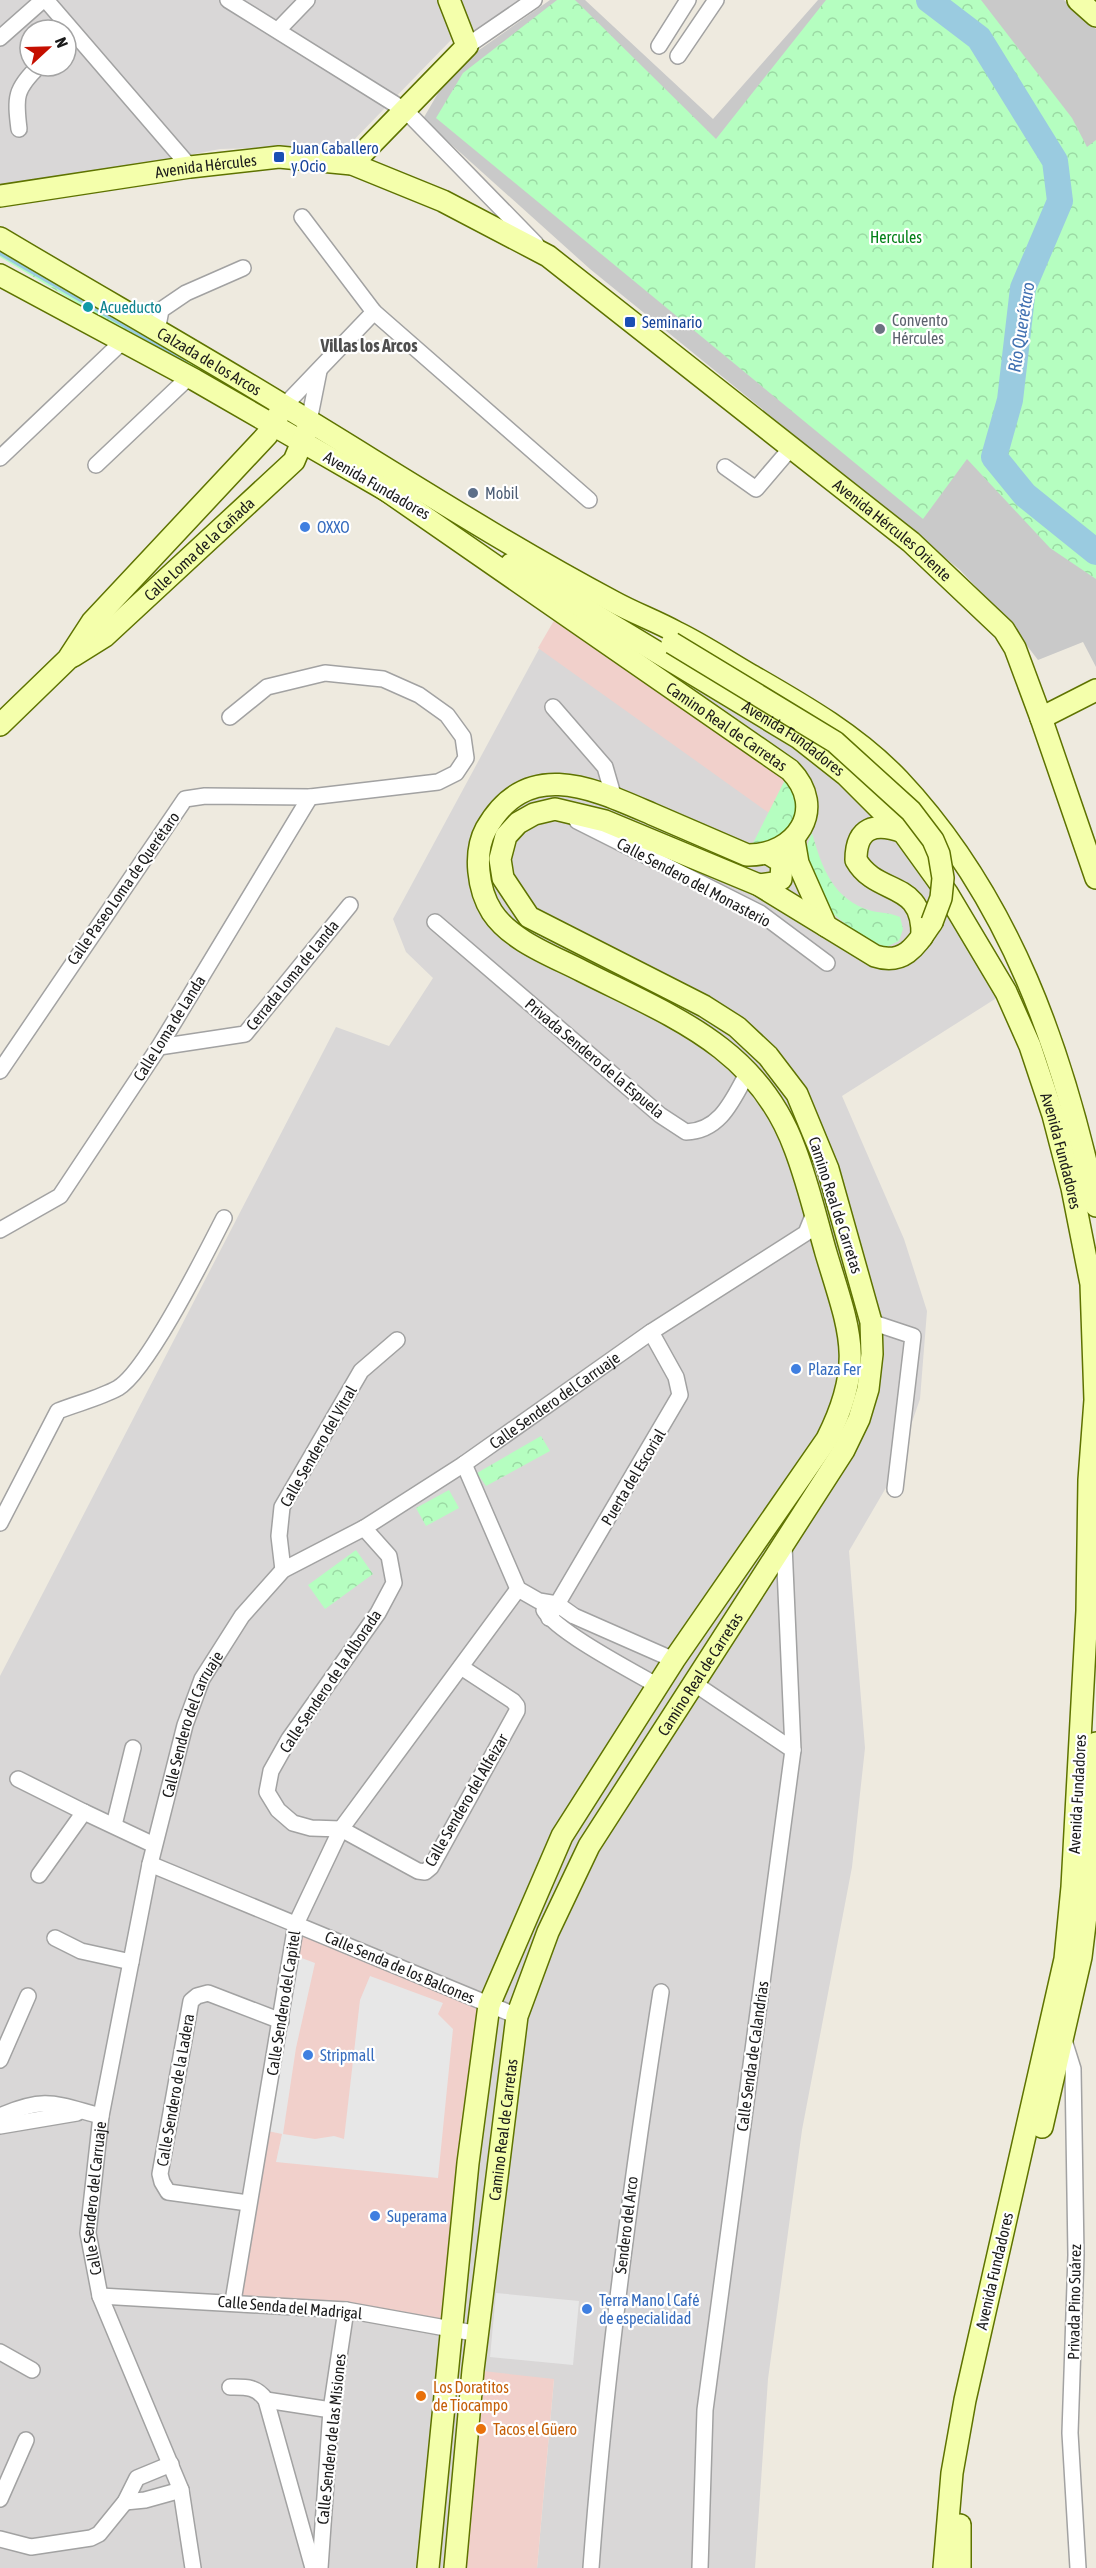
<svg xmlns="http://www.w3.org/2000/svg" width="1096" height="2568" viewBox="0 0 1096 2568" font-family="'Asap Condensed',sans-serif">
  <style>
    .residential { fill: #d9d7d7; fill-rule: evenodd }
    .commercial { fill: #f1d0cb }
    .religious { fill: #c9c9c9 }
    .park { fill: url(#park-crowns) }
    .parking { fill: #e7e7e7 }
    .lines { fill: none; stroke-linecap: round; stroke-linejoin: round }
    .stream { stroke: #9acbe0; stroke-width: 4.5 }
    .river { stroke: #9acbe0; stroke-width: 26 }
    .street-casing { stroke: #a2a2a2; stroke-width: 18 }
    .secondary-casing { stroke: #5e7300; stroke-width: 24 }
    .street { stroke: #fff; stroke-width: 15 }
    .secondary { stroke: #f4ffab; stroke-width: 21 }
    .secondary-bridge-casing { stroke: #5e7300; stroke-width: 24; stroke-linecap: butt }
    .secondary-bridge { stroke: #f4ffab; stroke-width: 21 }
    .transit-dot { fill: #1a4fb4; stroke: #fff; stroke-width: 2 }
    .culture-dot { fill: #0f9aa8; stroke: #fff; stroke-width: 2 }
    .worship-dot { fill: #6b7280; stroke: #fff; stroke-width: 2 }
    .service-dot { fill: #5c6f8a; stroke: #fff; stroke-width: 2 }
    .shop-dot { fill: #3f7fe0; stroke: #fff; stroke-width: 2 }
    .food-dot { fill: #e8710a; stroke: #fff; stroke-width: 2 }
    .labels { text-anchor: middle; dominant-baseline: central; stroke-width: 4.5; stroke-linejoin: round; paint-order: stroke }
    .transit-label { font-size: 16px; fill: #164399; stroke: #fff; text-anchor: start }
    .street-label { font-size: 16px; fill: #1b1b1b; stroke: #fff }
    .park-label { font-size: 16px; fill: #028016; stroke: #fff }
    .culture-label { font-size: 16px; fill: #0d838f; stroke: #fff; text-anchor: start }
    .worship-label { font-size: 16px; fill: #5b616d; stroke: #fff; text-anchor: start }
    .service-label { font-size: 16px; fill: #4e5e75; stroke: #fff; text-anchor: start }
    .shop-label { font-size: 16px; fill: #366cbe; stroke: #fff; text-anchor: start }
    .food-label { font-size: 16px; fill: #c56008; stroke: #fff; text-anchor: start }
    .water-label { font-size: 18px; font-style: italic; fill: #4070b1; stroke: #fff }
    .neighbourhood-label { font-size: 18px; font-weight: bold; fill: #4e4e4e; stroke: #fff }
  </style>
  <defs>
    <pattern id="park-crowns" width="20" height="18" patternUnits="userSpaceOnUse" patternTransform="scale(1.5)"><rect width="20" height="18" fill="#b5fec0"/><path d="M2 6a3 3 0 1 1 6 0M12 15a3 3 0 1 1 6 0" fill="none" stroke="#9bd9a4"/></pattern>
  </defs>
  <rect width="100%" height="100%" fill="#eeeadf"/>
  <!-- residential -->
  <g class="residential">
    <path d="M0,0H519L473,33L452,39L349,145L220,149L0,193ZM30,30H66V66H30Z"/>
    <path d="M559,612L799,738L880,808L1006,992L842,1096L904,1239L927,1311L920,1399L894,1474L849,1551L865,1748L852,1867L802,2130L768,2379L755,2568H537L554,2379L455,2568H0V1676L336,1027L389,1046L433,978L406,952L393,919Z"/>
  </g>
  <!-- commercial -->
  <g class="commercial">
    <path d="M559,612L790,770L769,813L538,648Z"/>
    <path d="M296,1924L489,2005L451,2329L233,2301Z"/>
    <path d="M473,2370L554,2379L537,2568H455Z"/>
  </g>
  <!-- religious -->
  <path class="religious" d="M550,0H585L713,119L818,0H1064L1096,29V667L1083,642L1038,660L1004,616L960,570L590,269L423,119L452,69Z"/>
  <!-- park -->
  <g class="park">
    <path d="M557,0H575L716,139L826,0H981L1072,118L1087,147L1096,140V579L1050,548L967,459L923,519L436,118L463,73Z"/>
    <path d="M0,241L262,398L260,412L0,257Z"/>
    <path d="M790,770L806,821L747,855Z"/>
    <path d="M812,833C822,868 833,900 872,911C882,913 891,913 900,917L903,929L899,941L886,947L863,938L831,912L811,873L805,851Z"/>
    <path d="M541,1436L550,1451L486,1486L477,1473Z"/>
    <path d="M449,1490L459,1508L426,1526L416,1508Z"/>
    <path d="M356,1550L373,1574L325,1609L308,1585Z"/>
  </g>
  <!-- parking -->
  <g class="parking">
    <path d="M291,1954L315,1963L296,2048L283,2134L315,2139L334,2136L344,2139L360,2000L370,1976L443,2003L438,2014L453,2029L438,2178L276,2162L282,2134L263,2130Z"/>
    <path d="M496,2293L579,2301L573,2365L490,2357Z"/>
  </g>
  <g class="lines">
    <!-- stream -->
    <path class="stream" d="M0,253L186,361"/>
    <!-- river -->
    <path class="river" d="M929,0L979,38L1055,161L1060,201L1023,288L1010,400L994,457L1025,495L1096,552"/>
    <defs>
      <g id="street">
        <path d="M46,0L190,167"/>
        <path d="M228,0L406,111L536,244"/>
        <path d="M278,30L307,0"/>
        <path d="M0,38L43,0"/>
        <path d="M467,46L534,0"/>
        <path d="M659,46L688,0"/>
        <path d="M678,56L716,0"/>
        <path d="M19,129C15,97 15,89 39,66"/>
        <path d="M302,217L374,312L589,500"/>
        <path d="M157,331L161,310L186,293L243,268"/>
        <path d="M284,406L374,312"/>
        <path d="M309,421L319,371"/>
        <path d="M0,458L123,341"/>
        <path d="M96,465L189,377"/>
        <path d="M725,467L756,489L791,448"/>
        <path d="M553,707L605,767L614,798"/>
        <path d="M577,821L760,913L827,963"/>
        <path d="M435,922L660,1115L686,1132C721,1131 733,1099 748,1072"/>
        <path d="M159,1047L245,1034L350,905"/>
        <path d="M0,1071L185,799L205,796L310,797L438,782L456,773L466,758L463,737L447,715L419,695L383,679L325,673L267,687L230,717"/>
        <path d="M0,1230L60,1196L159,1047L310,797"/>
        <path d="M871,1322L913,1336L895,1489"/>
        <path d="M464,1464L518,1589L539,1601L557,1604L574,1616L674,1660"/>
        <path d="M0,1523L58,1411C78,1403 100,1398 118,1388C148,1370 206,1253 224,1218"/>
        <path d="M364,1528L389,1556L394,1583L378,1613L289,1739L271,1771L267,1792L278,1810L293,1823L311,1828L341,1829L418,1871L425,1872L431,1867L517,1711V1706L513,1701L461,1667"/>
        <path d="M283,1570L279,1536L282,1507L361,1371L397,1340"/>
        <path d="M544,1610C557,1632 632,1671 658,1686"/>
        <path d="M549,1618L680,1395L676,1377L651,1332"/>
        <path d="M695,1684L793,1750"/>
        <path d="M18,1779L84,1812"/>
        <path d="M114,1825L133,1748"/>
        <path d="M150,1864L517,2016"/>
        <path d="M39,1875L84,1812L154,1845"/>
        <path d="M55,1938L81,1951L131,1962"/>
        <path d="M1063,2037L1073,2069L1076,2255L1070,2433L1078,2568"/>
        <path d="M0,2060L28,1996"/>
        <path d="M0,2116C46,2096 55,2104 101,2116"/>
        <path d="M0,2126L77,2113"/>
        <path d="M248,2203L168,2192L162,2182L160,2174L191,2001L197,1996L208,1993L281,2021"/>
        <path d="M100,2296L346,2310L479,2334"/>
        <path d="M233,2301L296,1924L341,1829L518,1589"/>
        <path d="M0,2352L32,2370"/>
        <path d="M230,2387C246,2387 256,2386 266,2400L313,2568"/>
        <path d="M266,2400L331,2410"/>
        <path d="M0,2499L26,2440"/>
        <path d="M125,2502L145,2500L181,2490"/>
        <path d="M0,2539L31,2547L91,2538L99,2534L125,2502L137,2478L171,2464"/>
        <path id="s1" d="M193,2568L181,2490L100,2296L88,2233L101,2116L150,1864L185,1725L202,1679L242,1616L283,1570L364,1528L464,1464L651,1332L806,1233L815,1211"/>
        <path d="M320,2568L331,2410L346,2310"/>
        <path d="M591,2568C605,2374 631,2183 661,1992"/>
        <path d="M700,2568L705,2410L793,1750L784,1545"/>
      </g>
      <g id="secondary">
        <path d="M1078,0L1096,16"/>
        <path d="M352,164L467,46L449,0"/>
        <path id="s2" d="M0,196L190,167L279,157L352,164L443,201L548,256L911,542L1004,630L1015,648L1041,718L1096,878"/>
        <path id="s3" d="M0,238C97,296 195,351 291,410C398,475 503,543 614,602C634,613 656,621 676,632C701,644 725,660 749,674C803,705 856,735 899,780C1010,898 1063,1051 1096,1206"/>
        <path d="M0,275L195,380L391,493"/>
        <path id="s4" d="M380,486L790,770C828,809 796,856 747,855C715,841 684,828 652,814C594,789 527,756 486,829C473,853 478,890 492,912C511,941 553,956 582,971C671,1016 758,1047 795,1149C808,1183 816,1218 826,1253C849,1330 866,1362 827,1439L674,1660L562,1836L489,2005L468,2163L428,2568"/>
        <path id="s5" d="M511,564L799,738L846,775L903,832L947,893L1006,992L1030,1046L1053,1115L1072,1188L1091,1284L1095,1400L1089,1480L1087,1611L1072,1887L1065,1959L965,2400L952,2473L944,2568"/>
        <path id="s6" d="M73,656L105,636L294,461L307,430"/>
        <path d="M1041,718L1096,690"/>
        <path d="M0,725L68,659L92,622L267,435L279,414"/>
        <path d="M903,832C875,822 856,827 856,860C877,897 924,879 922,937"/>
        <path d="M794,840L798,863L826,926"/>
        <path d="M759,885L774,883L781,879L782,862L769,854"/>
        <path d="M1042,2127L1081,1957L1089,1891L1096,1743"/>
        <path d="M960,2525V2568"/>
        <path id="s7" d="M455,2568L473,2370L517,2016L548,1932L589,1846L844,1450L859,1419L868,1389L872,1354L871,1322L828,1169L797,1094L768,1056L737,1027L704,1006L529,917L503,878L500,859L506,836L518,823L534,814L555,809L605,821L759,885L875,956C905,966 917,944 932,922"/>
      </g>
    </defs>
    <!-- street casing -->
    <use href="#street" class="street-casing"/>
    <!-- secondary casing -->
    <use href="#secondary" class="secondary-casing"/>
    <!-- street -->
    <use href="#street" class="street"/>
    <!-- secondary -->
    <use href="#secondary" class="secondary"/>
    <defs>
      <path id="secondary-bridge" d="M672,643L835,742L911,811L933,840L939,854L943,878L941,898L932,922"/>
    </defs>
    <!-- secondary-bridge casing -->
    <use href="#secondary-bridge" class="secondary-bridge-casing"/>
    <!-- secondary-bridge -->
    <use href="#secondary-bridge" class="secondary-bridge"/>
  </g>
  <!-- markers -->
  <g class="transit-dot">
    <rect x="273" y="151" width="12" height="12" rx="3"/>
    <rect x="624" y="316" width="12" height="12" rx="3"/>
  </g>
  <circle class="culture-dot" cx="88" cy="307" r="6"/>
  <circle class="worship-dot" cx="880" cy="329" r="6"/>
  <circle class="service-dot" cx="473" cy="493" r="6"/>
  <g class="shop-dot">
    <circle cx="305" cy="527" r="6"/>
    <circle cx="796" cy="1369" r="6"/>
    <circle cx="308" cy="2055" r="6"/>
    <circle cx="375" cy="2216" r="6"/>
    <circle cx="587" cy="2309" r="6"/>
  </g>
  <g class="food-dot">
    <circle cx="421" cy="2396" r="6"/>
    <circle cx="481" cy="2429" r="6"/>
  </g>
  <g class="labels">
    <!-- transit labels -->
    <g class="transit-label">
      <text x="291" y="148">Juan Caballero<tspan x="291" dy="18">y Ocio</tspan></text>
      <text x="642" y="322">Seminario</text>
    </g>
    <!-- street labels -->
    <g class="street-label">
      <text stroke="none"><textPath href="#s2" startOffset="208">Avenida Hércules</textPath></text>
      <text stroke="none"><textPath href="#s3" startOffset="243">Calzada de los Arcos</textPath></text>
      <text transform="translate(377 485) rotate(30)">Avenida Fundadores</text>
      <text stroke="none"><textPath href="#s2" startOffset="1012">Avenida Hércules Oriente</textPath></text>
      <text stroke="none"><textPath href="#s6" startOffset="166">Calle Loma de la Cañada</textPath></text>
      <text stroke="none"><textPath href="#s4" startOffset="422">Camino Real de Carretas</textPath></text>
      <text stroke="none"><textPath href="#s5" startOffset="332">Avenida Fundadores</textPath></text>
      <text transform="translate(694 882) rotate(28)">Calle Sendero del Monasterio</text>
      <text transform="translate(123 888) rotate(-55)">Calle Paseo Loma de Querétaro</text>
      <text transform="translate(292 975) rotate(-51)">Cerrada Loma de Landa</text>
      <text transform="translate(169 1028) rotate(-58)">Calle Loma de Landa</text>
      <text transform="translate(595 1058) rotate(40)">Privada Sendero de la Espuela</text>
      <text stroke="none"><textPath href="#s5" startOffset="836">Avenida Fundadores</textPath></text>
      <text transform="translate(836 1205) rotate(72)">Camino Real de Carretas</text>
      <text stroke="none"><textPath href="#s1" startOffset="1377">Calle Sendero del Carruaje</textPath></text>
      <text transform="translate(318 1446) rotate(-60)">Calle Sendero del Vitral</text>
      <text transform="translate(633 1477) rotate(-59)">Puerta del Escorial</text>
      <text stroke="none"><textPath href="#s7" startOffset="945">Camino Real de Carretas</textPath></text>
      <text transform="translate(330 1681) rotate(-56)">Calle Sendero de la Alborada</text>
      <text stroke="none"><textPath href="#s1" startOffset="874">Calle Sendero del Carruaje</textPath></text>
      <text transform="translate(1077 1794) rotate(-87)">Avenida Fundadores</text>
      <text transform="translate(466 1800) rotate(-60)">Calle Sendero del Alfeizar</text>
      <text transform="translate(400 1967) rotate(23)">Calle Senda de los Balcones</text>
      <text transform="translate(283 2003) rotate(-81)">Calle Sendero del Capitel</text>
      <text transform="translate(752 2056) rotate(-82)">Calle Senda de Calandrias</text>
      <text transform="translate(175 2090) rotate(-80)">Calle Sendero de la Ladera</text>
      <text stroke="none"><textPath href="#s7" startOffset="441">Camino Real de Carretas</textPath></text>
      <text stroke="none"><textPath href="#s1" startOffset="388">Calle Sendero del Carruaje</textPath></text>
      <text transform="translate(626 2225) rotate(-83)">Sendero del Arco</text>
      <text transform="translate(994 2271) rotate(-77)">Avenida Fundadores</text>
      <text transform="translate(1074 2302) rotate(-89)">Privada Pino Suárez</text>
      <text transform="translate(290 2307) rotate(5)">Calle Senda del Madrigal</text>
      <text transform="translate(331 2439) rotate(-84)">Calle Sendero de las Misiones</text>
    </g>
    <!-- park labels -->
    <g class="park-label">
      <text x="896" y="237">Hercules</text>
    </g>
    <!-- culture labels -->
    <g class="culture-label">
      <text x="100" y="307">Acueducto</text>
    </g>
    <!-- worship labels -->
    <g class="worship-label">
      <text x="892" y="320">Convento<tspan x="892" dy="18">Hércules</tspan></text>
    </g>
    <!-- service labels -->
    <g class="service-label">
      <text x="485" y="493">Mobil</text>
    </g>
    <!-- shop labels -->
    <g class="shop-label">
      <text x="317" y="527">OXXO</text>
      <text x="808" y="1369">Plaza Fer</text>
      <text x="320" y="2055">Stripmall</text>
      <text x="387" y="2216">Superama</text>
      <text x="599" y="2300">Terra Mano l Café<tspan x="599" dy="18">de especialidad</tspan></text>
    </g>
    <!-- food labels -->
    <g class="food-label">
      <text x="433" y="2387">Los Doratitos<tspan x="433" dy="18">de Tiocampo</tspan></text>
      <text x="493" y="2429">Tacos el Güero</text>
    </g>
    <!-- water labels -->
    <g class="water-label">
      <text transform="translate(1021 327) rotate(-81)">Río Querétaro</text>
    </g>
    <!-- neighbourhood labels -->
    <g class="neighbourhood-label">
      <text x="369" y="345">Villas los Arcos</text>
    </g>
  </g>
  <!-- north arrow -->
  <g transform="translate(48 48) rotate(68)"><circle r="28" fill="#ffffff" stroke="#a4a4a4" stroke-width="1.5"/>
  <path d="M0-4.5L10 22L0 15L-10 22Z" fill="#c50f00"/>
  <text y="-9" font-size="16" font-weight="bold" text-anchor="middle" fill="#1b1b1b">N</text>
  </g>
</svg>
